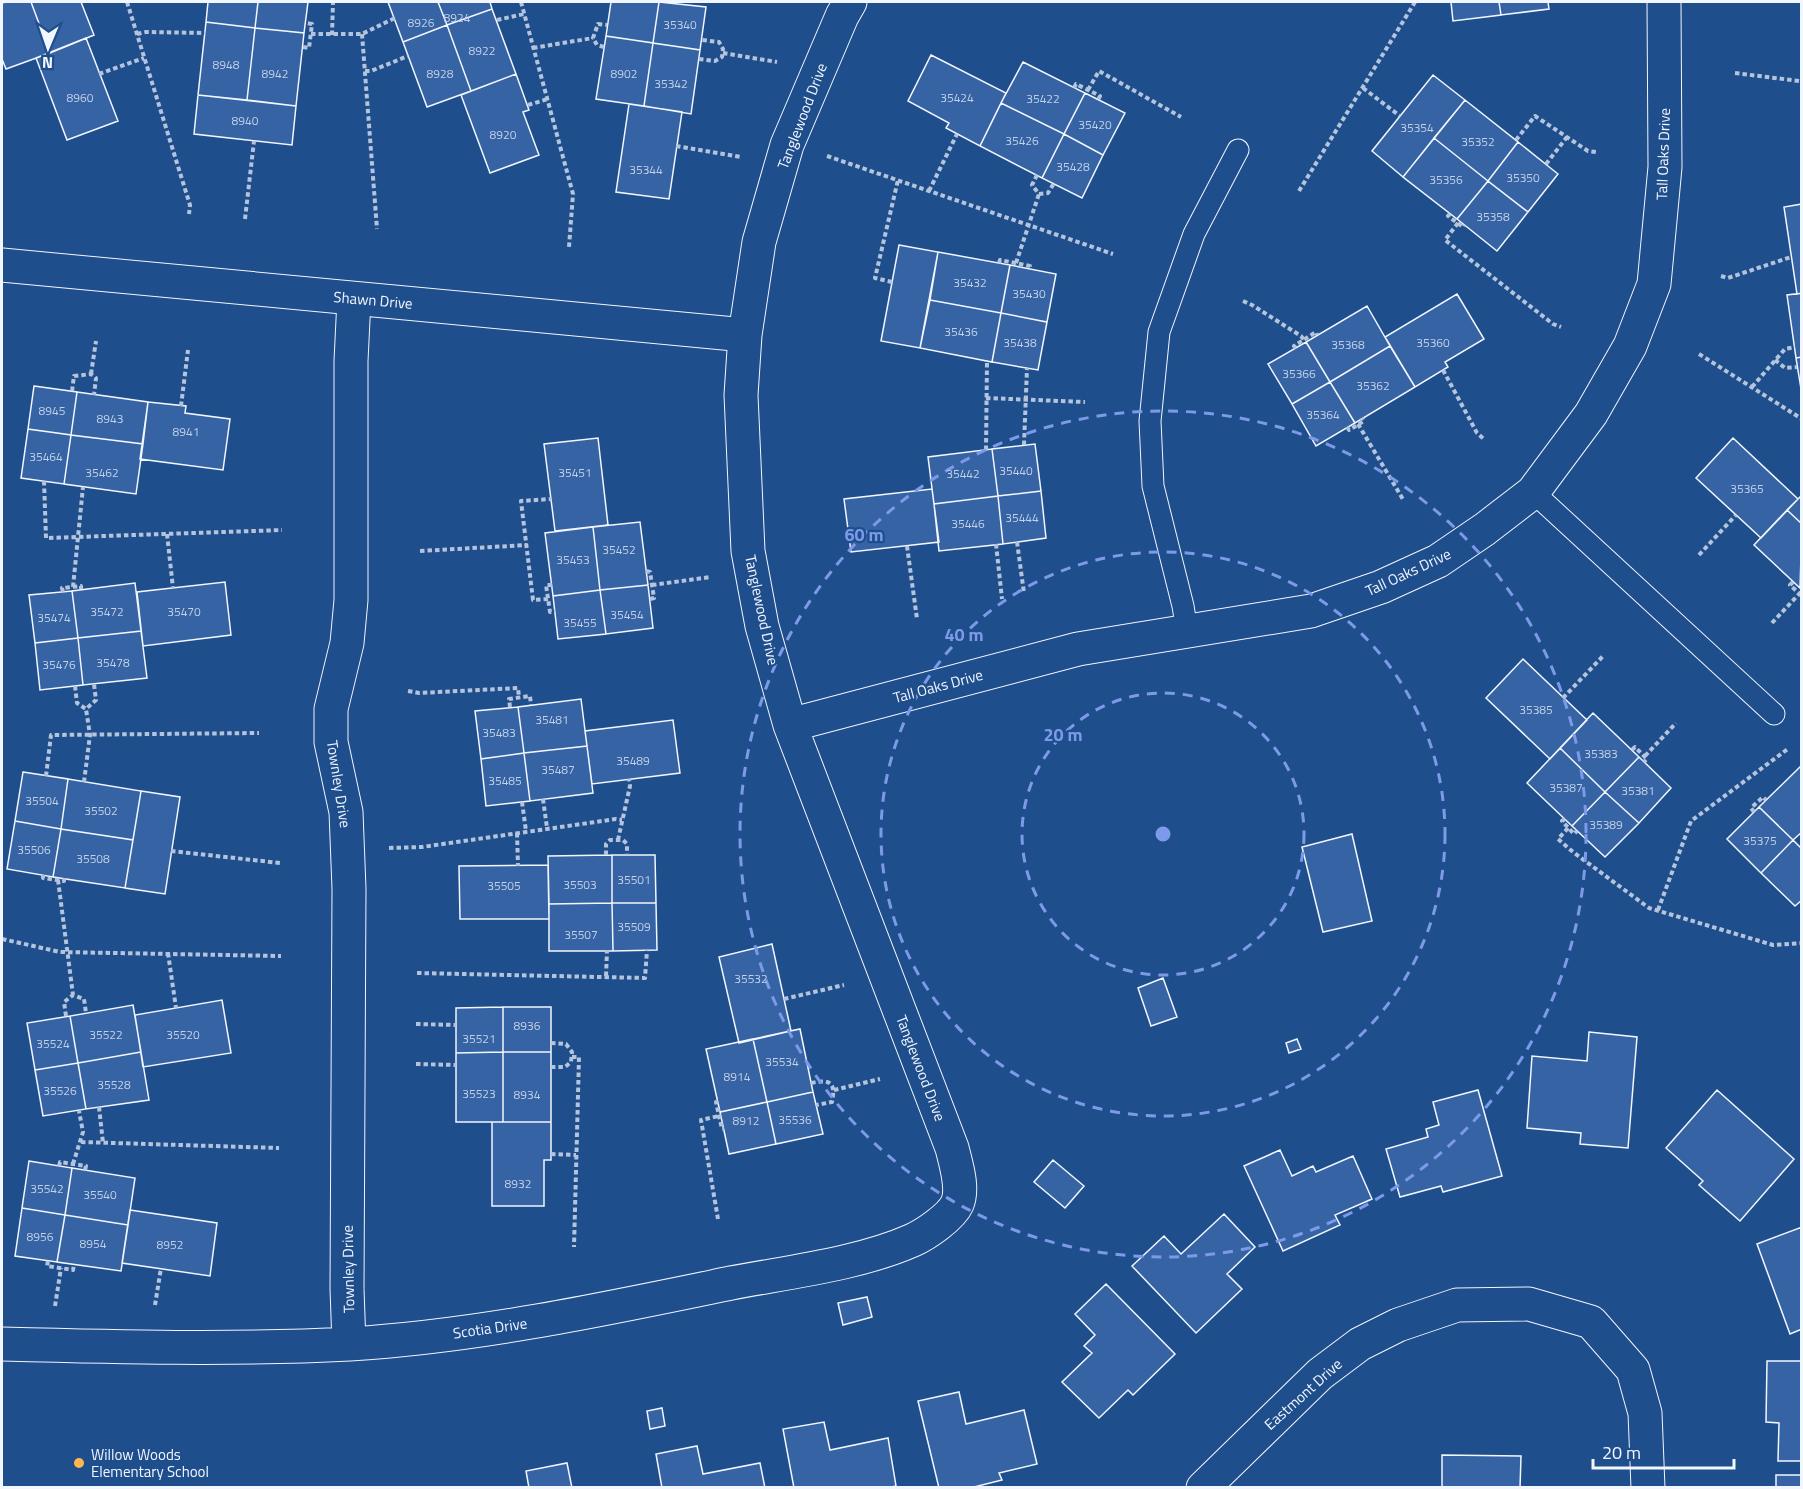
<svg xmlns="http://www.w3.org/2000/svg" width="1803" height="1489" viewBox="0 0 1803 1489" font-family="'Titillium Web',sans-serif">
<rect width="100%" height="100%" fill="#1f4e8c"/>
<path fill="#3563a3" stroke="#f2f6ff" stroke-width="1.5" d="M6 2H31L50 53 6 69 2 59V3Z
M31 2H81L94 35 50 53Z
M208 2H258L255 28 206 22Z
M258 2H308L304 33 255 28Z
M388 2H438L447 25 403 42Z
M438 2H490L492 9 447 25Z
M611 2H659L653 43 606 36Z
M659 2 706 7 700 50 653 43Z
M1451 2H1499L1501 15 1453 21Z
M1499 2H1548L1549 9 1501 15Z
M492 9 516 74 471 91 447 25Z
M206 22 255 28 247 100 198 95Z
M447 25 471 91 427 107 403 42Z
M255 28 304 33 296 106 247 100Z
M606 36 653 43 644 106 596 99Z
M86 38 118 121 67 140 36 58Z
M653 43 700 50 691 114 644 106Z
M931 55 1006 93 980 146 946 128 949 123 908 101Z
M1023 62 1085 93 1064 134 1001 103Z
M516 74 529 110 523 112 539 155 490 173 461 95Z
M1433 75 1465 100 1403 177 1372 151Z
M1085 93 1125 113 1103 155 1064 134Z
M198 95 296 106 292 145 194 134Z
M1465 100 1518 142 1488 181 1434 138Z
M1001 103 1064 134 1042 178 980 146Z
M629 104 682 112 669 199 616 192Z
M1064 134 1103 155 1082 198 1042 178Z
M1434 138 1488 181 1457 219 1403 177Z
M1518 142 1558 174 1528 212 1488 181Z
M1488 181 1528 212 1497 251 1457 219Z
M1802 204V293L1797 294 1784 207Z
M899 245 938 252 920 348 881 341Z
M938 252 1010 265 1001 313 930 300Z
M1010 265 1056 274 1047 322 1001 313Z
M1802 293V357L1796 358 1787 295Z
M1457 294 1484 339 1445 362 1448 367 1415 387 1385 337Z
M930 300 1001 313 992 362 920 348Z
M1367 306 1390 346 1330 382 1306 342Z
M1001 313 1047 322 1038 370 992 362Z
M1306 342 1330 382 1292 404 1268 364Z
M1390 346 1415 387 1355 423 1330 382Z
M1802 357V395L1796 358Z
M1330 382 1355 423 1316 446 1292 404Z
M34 386 77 392 71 435 28 429Z
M77 392 148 402 143 444 71 435Z
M148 402 186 406 185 413 230 419 223 470 140 459Z
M28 429 71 435 64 484 21 478Z
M71 435 143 444 136 494 64 484Z
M598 438 608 525 555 531 544 444Z
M1733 438 1798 499 1761 538 1696 478Z
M1035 444 1041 491 998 496 992 449Z
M992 449 998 496 934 504 928 457Z
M932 489 939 542 851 552 844 499Z
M1041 491 1046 538 1003 544 998 496Z
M1802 495V524L1787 510Z
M998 496 1003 544 939 551 934 504Z
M1787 510 1802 524 1800 588 1754 545Z
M640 522 648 585 600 590 593 527Z
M593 527 600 590 553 596 545 533Z
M225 582 231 635 143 646 137 592Z
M135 583 141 631 78 638 72 591Z
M648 585 653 628 606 634 600 590Z
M600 590 606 634 558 639 553 596Z
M72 591 78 638 35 643 29 595Z
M141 631 147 678 83 685 78 638Z
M78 638 83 685 40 690 35 643Z
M1523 659 1587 720 1550 759 1486 698Z
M581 699 587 746 524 753 518 707Z
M518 707 524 753 481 759 475 711Z
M1593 713 1639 757 1605 792 1560 748Z
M673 720 680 773 592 784 585 731Z
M587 746 593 793 530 801 524 753Z
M1560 748 1605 792 1572 826 1527 783Z
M524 753 530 801 486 806 481 759Z
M1639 757 1671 788 1639 823 1605 792Z
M1802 765V832L1793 840 1759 807Z
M23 772 68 779 61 829 15 821Z
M68 779 141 791 133 840 61 829Z
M141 791 180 797 165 894 125 888Z
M1605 792 1639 823 1605 857 1572 826Z
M1759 807 1793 840 1761 873 1727 839Z
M15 821 61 829 53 877 7 869Z
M61 829 133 840 125 888 53 877Z
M1352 834 1372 921 1323 932 1302 847Z
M1793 840 1802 849V900L1795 906 1761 873Z
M612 855V903L549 904 548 856Z
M612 855H655L656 903H612Z
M548 865 549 919H460L459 866Z
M612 903H656L657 950 613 951Z
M612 903 613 951H549V904Z
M772 944 791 1031 739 1043 719 957Z
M1163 978 1177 1017 1151 1026 1138 988Z
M222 1000 231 1053 143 1067 135 1015Z
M133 1005 141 1052 78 1063 70 1016Z
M503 1007H551V1052H503Z
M503 1007V1052L456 1053V1008Z
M70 1016 78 1063 35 1070 27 1023Z
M800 1029 813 1092 767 1102 753 1039Z
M1589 1032 1637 1037 1628 1148 1580 1144 1581 1133 1527 1128 1532 1056 1587 1061Z
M753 1039 767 1102 720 1112 706 1049Z
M1297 1039 1301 1049 1289 1053 1286 1043Z
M141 1052 149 1100 86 1109 78 1063Z
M503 1052V1122H456V1053Z
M503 1052H551V1122H503Z
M78 1063 86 1109 43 1116 35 1070Z
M1478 1090 1502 1176 1443 1192 1441 1186 1400 1197 1386 1149 1428 1137 1426 1129 1439 1125 1433 1102Z
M1717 1090 1794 1159 1740 1221 1699 1185 1703 1181 1666 1148Z
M813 1092 823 1134 776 1144 767 1102Z
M767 1102 776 1144 729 1154 720 1112Z
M492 1122H551V1160H544V1206H492Z
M1280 1150 1292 1176 1313 1166 1316 1172 1353 1156 1372 1199 1335 1215 1340 1225 1283 1251 1244 1166Z
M1053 1160 1084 1186 1065 1208 1034 1182Z
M29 1161 72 1168 65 1215 22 1208Z
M72 1168 135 1178 128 1225 65 1215Z
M22 1208 65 1215 57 1262 15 1256Z
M130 1210 217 1223 210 1276 122 1263Z
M1224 1214 1255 1247 1227 1274 1242 1289 1196 1333 1132 1266 1164 1236 1181 1254Z
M65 1215 128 1225 121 1271 57 1262Z
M1802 1227V1329L1790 1334 1757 1244Z
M1106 1284 1175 1354 1133 1395 1128 1390 1099 1418 1062 1382 1092 1353 1084 1346 1095 1335 1075 1314Z
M867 1297 872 1317 843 1325 838 1303Z
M1767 1361H1802V1461H1778L1779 1423 1766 1422Z
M959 1392 966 1424 1024 1410 1037 1464 999 1473 1002 1480 970 1488H939L918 1401Z
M662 1408 665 1426 650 1429 647 1411Z
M824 1422 830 1450 888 1438 896 1486 887 1488H794L783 1429Z
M697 1446 703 1474 760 1463 765 1488H662L656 1454Z
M1442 1455 1521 1456 1520 1488H1442Z
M567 1463 572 1488H529L526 1471Z
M1776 1475H1802V1488H1776Z"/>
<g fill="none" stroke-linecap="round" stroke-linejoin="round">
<g stroke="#f2f6ff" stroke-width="23">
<path id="lane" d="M1533 492 1774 714
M1187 631 1183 606 1153 486 1150 421 1159 332 1194 234 1238 150"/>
</g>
<g stroke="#f2f6ff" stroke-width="35">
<path id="street" d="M2 265 745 335
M790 725 1078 649 1311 611 1381 587 1438 561 1485 529 1533 492 1591 414 1630 346 1654 284 1665 167 1664 2
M2 1344C118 1347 234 1350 350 1344 479 1336 605 1309 731 1283 789 1272 859 1264 913 1240 926 1234 951 1217 957 1204 964 1189 956 1164 952 1148L790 725 762 626 748 551 741 395 745 335 759 242 787 145 842 16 850 2
M349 1344 347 1289 349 889 346 812 331 742V709L347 643 351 600V361L354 299
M1203 1488 1320 1374 1360 1344 1398 1325 1457 1305 1529 1304 1591 1322 1633 1370 1645 1413 1648 1488"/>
</g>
<path stroke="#b3c4dc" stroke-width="4" stroke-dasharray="4.5 3" stroke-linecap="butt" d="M127 2 190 205 189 214
M521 2 573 194 569 247
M497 20 524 14
M137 34 146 32 205 33
M311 34H362L395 18
M362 34 377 229
M332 35 333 2
M303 47 309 48 312 24 306 23
M604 47 597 45 593 38 598 24 607 25
M533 48 593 38
M723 53 777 62
M699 59 715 61 722 57 723 49 719 42 702 40
M365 71H371L408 56
M1735 73 1799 81
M99 74 144 58
M1074 88 1076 84 1100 96 1098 100
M1363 88 1400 116
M1088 90 1099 71 1181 117
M528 105 548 99
M1516 140 1535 116 1588 151 1596 152
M676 146 741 157
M827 156 1113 254
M1546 164 1567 137
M1037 175 1032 185 1039 194 1048 193 1054 183
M929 191 957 134
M1299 191 1415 2
M1450 214 1448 216 1463 227 1464 225
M245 219 254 141
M1458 223 1445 240 1553 324 1561 327
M999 263 1000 260 1030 266V269
M1016 263 1039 194
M1721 276 1728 278 1791 257
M892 282 875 278 898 180
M1243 301 1252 305 1301 336 1304 340
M1296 348 1294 346 1316 332 1317 335
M1699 354 1802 419
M1775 360 1785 368 1797 367
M1443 370 1477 433 1485 440
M91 374 96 341
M1752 387 1785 349 1795 347
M72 391 74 376 91 374 96 378 94 395
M986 398 1085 402
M181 406 188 350
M1358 424 1404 501
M1347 427 1349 430 1364 421 1362 418
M1024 445 1027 368
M986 450 987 361
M44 481 46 538 282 530
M167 534 173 588
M1017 542 1024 593
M996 544 1002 599
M907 546 917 619
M420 551 527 545
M1699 555 1736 515
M646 571 650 572 654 598 650 599
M1793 582 1790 585 1802 596
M552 585H546L550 612 555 611
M652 585 711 577
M73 587 83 487
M63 592 62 588 81 586V589
M548 599 533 600 521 501 551 499
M1772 623 1799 594
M75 686 77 703 86 709 96 700 94 684
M408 691 419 693 518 688 519 697
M1563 698 1604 655
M510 707 509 699 530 696 531 705
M1632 750 1635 747 1647 759 1644 762
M1645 756 1676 723
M46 776 51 735 259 733
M84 782 90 735 86 709
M543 799 547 828
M522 802 526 831
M1754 812 1751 808 1763 797 1766 800
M1565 819 1562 821 1574 834 1577 831
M1568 828 1558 839 1573 852 1649 908 1773 945 1802 943
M517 833 518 866
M618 840 630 786 629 779
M389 848 422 847 616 819 622 820
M171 851 280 863
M606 855V844L610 840H623L627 844V855
M43 875V878L64 881V878
M58 880 73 995
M1658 910 1691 821 1789 748
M2 939 60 952 281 956
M168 953 176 1008
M417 973 645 978 647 950
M606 976 607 950
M784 999 844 985
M66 1016 64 1002 73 995 84 999 86 1013
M416 1024 456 1025
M551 1043 566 1044 572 1052 571 1062 565 1067H551
M572 1057H579L574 1247
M416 1064 456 1065
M811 1083C830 1079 836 1082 832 1102L816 1105
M834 1090 880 1079
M718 1102H716L722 1129H724
M99 1107 103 1143
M81 1142 279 1148
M551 1154 576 1155
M73 1164 83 1132 79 1111
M59 1166 60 1162 86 1166 85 1170
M718 1219 701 1120 719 1116
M48 1261 47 1266 73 1270 74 1265
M155 1305 161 1268
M55 1306 61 1268"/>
<use href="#lane" stroke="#1f4e8c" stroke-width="21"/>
<use href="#street" stroke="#1f4e8c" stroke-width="33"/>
</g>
<g fill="none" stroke="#7d9aea" stroke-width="3" stroke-dasharray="10 8">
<circle cx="1163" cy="834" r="141"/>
<circle cx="1163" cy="834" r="282"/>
<circle cx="1163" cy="834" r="423"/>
</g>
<circle fill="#ffb74d" stroke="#1f4e8c" stroke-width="2" cx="79" cy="1463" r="6"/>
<g text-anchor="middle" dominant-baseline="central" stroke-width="4.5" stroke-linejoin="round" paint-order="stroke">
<g font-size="12" fill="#c3d1e8">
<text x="457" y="17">8924</text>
<text x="421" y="22">8926</text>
<text x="680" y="24">35340</text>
<text x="482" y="50">8922</text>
<text x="226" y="64">8948</text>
<text x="275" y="73">8942</text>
<text x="440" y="73">8928</text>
<text x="624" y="73">8902</text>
<text x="671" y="83">35342</text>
<text x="80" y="97">8960</text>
<text x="957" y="97">35424</text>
<text x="1043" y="98">35422</text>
<text x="245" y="120">8940</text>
<text x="1095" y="124">35420</text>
<text x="1417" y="127">35354</text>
<text x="503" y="134">8920</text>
<text x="1022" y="140">35426</text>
<text x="1478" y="141">35352</text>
<text x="1073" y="166">35428</text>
<text x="646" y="169">35344</text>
<text x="1523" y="177">35350</text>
<text x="1446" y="179">35356</text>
<text x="1493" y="216">35358</text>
<text x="970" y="282">35432</text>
<text x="1029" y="293">35430</text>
<text x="961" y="331">35436</text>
<text x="1020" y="342">35438</text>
<text x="1433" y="342">35360</text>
<text x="1348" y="344">35368</text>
<text x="1299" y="373">35366</text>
<text x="1373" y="385">35362</text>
<text x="52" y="410">8945</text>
<text x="1323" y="414">35364</text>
<text x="110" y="418">8943</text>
<text x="186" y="431">8941</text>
<text x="46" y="456">35464</text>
<text x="1016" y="470">35440</text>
<text x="102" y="472">35462</text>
<text x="575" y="472">35451</text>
<text x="963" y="473">35442</text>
<text x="1747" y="488">35365</text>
<text x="1022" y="517">35444</text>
<text x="968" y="523">35446</text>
<text x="619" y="549">35452</text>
<text x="573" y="559">35453</text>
<text x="107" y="611">35472</text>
<text x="184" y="611">35470</text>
<text x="627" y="614">35454</text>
<text x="54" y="617">35474</text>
<text x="580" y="622">35455</text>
<text x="113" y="662">35478</text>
<text x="59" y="664">35476</text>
<text x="1536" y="709">35385</text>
<text x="552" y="719">35481</text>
<text x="499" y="732">35483</text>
<text x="1601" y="753">35383</text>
<text x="633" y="760">35489</text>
<text x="558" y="769">35487</text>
<text x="505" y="780">35485</text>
<text x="1566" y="787">35387</text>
<text x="1638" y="790">35381</text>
<text x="42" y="800">35504</text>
<text x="101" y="810">35502</text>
<text x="1606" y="824">35389</text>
<text x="1760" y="840">35375</text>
<text x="34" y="849">35506</text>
<text x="93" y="858">35508</text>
<text x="634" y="879">35501</text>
<text x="580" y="884">35503</text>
<text x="504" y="885">35505</text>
<text x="634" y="926">35509</text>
<text x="581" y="934">35507</text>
<text x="751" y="978">35532</text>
<text x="527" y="1025">8936</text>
<text x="106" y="1034">35522</text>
<text x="183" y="1034">35520</text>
<text x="479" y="1038">35521</text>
<text x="53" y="1043">35524</text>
<text x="782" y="1061">35534</text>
<text x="737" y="1076">8914</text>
<text x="114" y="1084">35528</text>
<text x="60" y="1090">35526</text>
<text x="479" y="1093">35523</text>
<text x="527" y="1094">8934</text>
<text x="795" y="1119">35536</text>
<text x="746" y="1120">8912</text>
<text x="518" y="1183">8932</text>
<text x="47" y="1188">35542</text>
<text x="100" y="1194">35540</text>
<text x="40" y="1236">8956</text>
<text x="93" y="1243">8954</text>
<text x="170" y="1244">8952</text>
</g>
<g font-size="15" fill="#f2f6ff" stroke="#1f4e8c">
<text transform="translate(802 116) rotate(-69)">Tanglewood Drive</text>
<text transform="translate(1663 154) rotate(-88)">Tall Oaks Drive</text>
<text transform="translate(373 300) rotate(5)">Shawn Drive</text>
<text transform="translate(1408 572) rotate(-25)">Tall Oaks Drive</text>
<text transform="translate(762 610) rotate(78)">Tanglewood Drive</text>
<text transform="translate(938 686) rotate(-15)">Tall Oaks Drive</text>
<text transform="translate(339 784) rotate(81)">Townley Drive</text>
<text transform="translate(921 1068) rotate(69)">Tanglewood Drive</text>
<text transform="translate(348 1269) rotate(-91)">Townley Drive</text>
<text transform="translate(490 1328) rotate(-8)">Scotia Drive</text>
<text transform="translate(1303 1394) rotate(-42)">Eastmont Drive</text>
</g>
<g font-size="15" fill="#f2f6ff" stroke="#1f4e8c" text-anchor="start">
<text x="91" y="1454">Willow Woods<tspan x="91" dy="17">Elementary School</tspan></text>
</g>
</g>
<circle cx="1163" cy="834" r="9" fill="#7d9aea" stroke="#1f4e8c" stroke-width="3"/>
<g font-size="18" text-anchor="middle" font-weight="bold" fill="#7d9aea" stroke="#1f4e8c" stroke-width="4.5" stroke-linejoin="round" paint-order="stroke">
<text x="864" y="541">60 m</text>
<text x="964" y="641">40 m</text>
<text x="1063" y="741">20 m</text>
</g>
<rect width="1803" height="1489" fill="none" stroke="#f2f6ff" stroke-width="6"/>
<g transform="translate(48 48) rotate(182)" stroke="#1f4e8c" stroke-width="4.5" paint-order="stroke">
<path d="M0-4.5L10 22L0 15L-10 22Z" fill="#f2f6ff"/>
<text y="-9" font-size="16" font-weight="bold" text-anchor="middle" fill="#f2f6ff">N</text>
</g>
<path d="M1593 1459v9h141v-9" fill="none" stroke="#f2f6ff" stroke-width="3"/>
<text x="1602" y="1459" font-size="18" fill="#f2f6ff" stroke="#1f4e8c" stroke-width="4.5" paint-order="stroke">20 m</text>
</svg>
